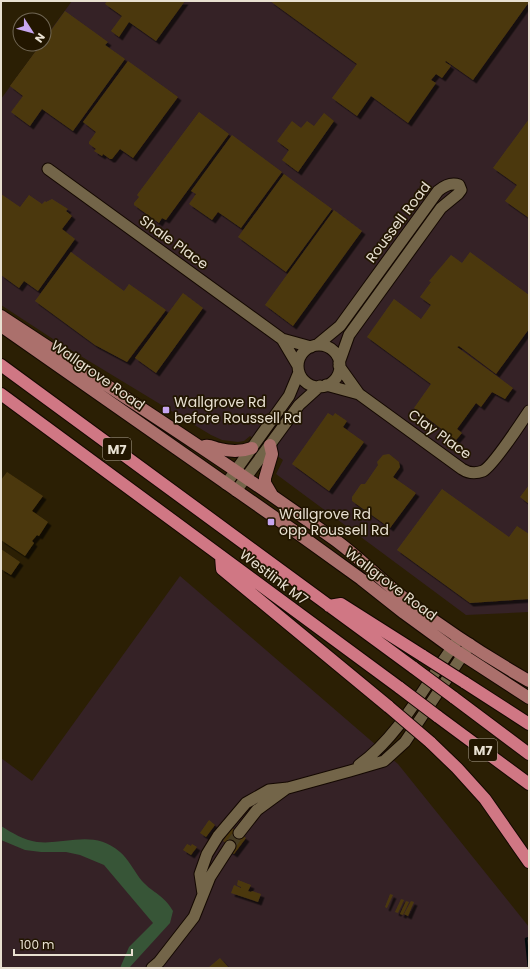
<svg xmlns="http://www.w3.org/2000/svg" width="530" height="969" viewBox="0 0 530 969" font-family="Poppins,sans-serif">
<defs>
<filter id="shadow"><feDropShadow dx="3.5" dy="3.5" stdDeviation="0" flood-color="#0009"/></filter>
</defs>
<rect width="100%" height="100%" fill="#2b1f04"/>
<path fill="#352226" d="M72 1H529V612L466 615 276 474 283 460 250 436 244 441 238 442 222 440 211 435 56 341 1 305V99L41 44H44V39Z
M180 576 398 764 529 927V968H1V758L32 781Z"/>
<path fill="#375537" d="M1 826C12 833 24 840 37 842 67 845 93 829 120 852 127 857 136 874 142 881 154 894 163 894 173 911L170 923 129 968H120L129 947 153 923 104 865 80 855 66 852H41L25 850 1 840Z"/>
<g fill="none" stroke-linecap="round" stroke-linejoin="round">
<path stroke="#000a0a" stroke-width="2.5" d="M529 968 526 939 529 938"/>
</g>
<path fill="#4c3911" filter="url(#shadow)" d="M107 1H185L156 41 129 22 119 37 111 31 122 16 105 4Z
M270 1H529V2L473 80 446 61 445 62 451 66 442 78 436 74 431 80 436 83 408 123 371 96 357 116 332 98 357 64Z
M65 11 108 42 105 45 125 59 73 131 42 109 30 126 11 112 23 96 10 86 41 44H44V40Z
M128 61 178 97 133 158 120 149 112 159H110L103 154 102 156 94 151 96 149 89 144V142L96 132 83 122Z
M199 112 229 134 166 220 162 218 159 223 134 205V203L139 197 137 195Z
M324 113 334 121 298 172 282 160 289 150 277 141 292 121 301 128 307 121 314 126Z
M529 119V218L505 201 517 185 493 168Z
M232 135 282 172 241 228 218 212 212 220 189 204 196 194 191 191Z
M284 174 332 209 286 272 238 237Z
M1 194 20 207 29 195 42 204 45 201 46 202 52 199 68 209 66 211 72 216 62 229 75 239 38 291 24 281 19 288 1 275Z
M334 210 362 231 293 326 265 305Z
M71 252 124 291 129 284 166 310 127 362 95 345 35 301Z
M470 252 529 295V329L496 374 459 346 457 347 513 388 505 399 492 392 481 407 476 403 457 429 462 433 456 440 414 408 431 384 367 337 394 299 421 319 431 305 420 297 431 282 429 281 451 255 462 263Z
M183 293 203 308 156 373 135 358Z
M328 413 333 416 335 413 347 421 343 427 364 442 329 491 292 464Z
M389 454 399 462 400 467 393 477 416 493 390 528 352 501V497L361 484H365L378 465 377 462 383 455Z
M7 472 43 496 32 511 48 522 39 536 37 535 32 541 34 543 25 556 1 540V480Z
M529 485V504L520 497Z
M442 489 509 537 517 526 529 534V599L470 603 397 550Z
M1 549 20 562 11 575 1 569Z
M209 820 215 825 206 837 200 833Z
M232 828 246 838 234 854 228 850 231 846 223 841Z
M187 844 191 846 192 844 197 847 191 855 183 850Z
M238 880 251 885 248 891 251 892 252 891 261 894 258 902 231 893 234 885 241 888V887L237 885Z
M390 894 393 895 387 908 385 907Z
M401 899 404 900 398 913 395 912Z
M406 901 409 902 403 915 400 914Z
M411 901 414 902 408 916 404 914Z
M220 958 229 968H208Z"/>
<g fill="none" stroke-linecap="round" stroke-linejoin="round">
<path stroke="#473c23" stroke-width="11" stroke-dasharray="11 5.5" stroke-linecap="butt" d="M230 846 239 833"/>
<g stroke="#140800" stroke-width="13">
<path id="minor" d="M48 169 282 339 311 347
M282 339 298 366
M317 345 340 326 438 191C444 186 451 182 459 185L461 190 458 194 441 208 349 335 339 363
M298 366a21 21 0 1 1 42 0a21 21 0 1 1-42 0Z
M339 366 359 394 462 469C468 473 475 474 483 471 493 466 521 423 529 411
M326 385 359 394
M226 484 289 396 299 372
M236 491 299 405 320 386
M359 765C401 735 426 682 457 641
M239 833 257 810 287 788
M203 894 200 874 207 854 218 836 246 803 269 790 288 788 350 771 384 761 405 742 470 644
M152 968 159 962 194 917 210 877 230 846"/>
</g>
<g stroke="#140800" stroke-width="14">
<path id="major" d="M1 316C112 389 223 460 331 537 360 557 384 584 413 605 450 633 489 658 529 681
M1 326 300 535 361 579 404 613 452 648 529 698
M270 445 272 454 265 478V483L272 495
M205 446C211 445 214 448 220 449 232 452 241 452 252 448"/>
</g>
<g stroke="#140800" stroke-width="14">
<path id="highway" d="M1 365 414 668
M1 394 400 688
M221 556 222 569 389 707
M329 606 341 604 423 656
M464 682 529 724
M453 697 529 754
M437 716 529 784
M430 742 457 768 485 799 529 862"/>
</g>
<use href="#minor" stroke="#736549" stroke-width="11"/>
<use href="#major" stroke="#ab706c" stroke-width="12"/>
<use href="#highway" stroke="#d07784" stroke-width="12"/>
<g stroke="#140800" stroke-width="14" stroke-linecap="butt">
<path id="highway-bridge" d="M423 656 464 682
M414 668 453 697
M400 688 437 716
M389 707 430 742"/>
</g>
<use href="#highway-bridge" stroke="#d07784" stroke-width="12"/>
</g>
<g fill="#c7a6f0" stroke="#221600" stroke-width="1.5">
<rect x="162" y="406" width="8" height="8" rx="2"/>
<rect x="267" y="518" width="8" height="8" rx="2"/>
</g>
<g text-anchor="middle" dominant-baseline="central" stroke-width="3.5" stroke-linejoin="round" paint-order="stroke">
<g fill="#221600" stroke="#ada392" stroke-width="1">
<rect x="103" y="438" width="28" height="22" rx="3"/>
<rect x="469" y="739" width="28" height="22" rx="3"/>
</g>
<g font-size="13" font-weight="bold" fill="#e8e0d1">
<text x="117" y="449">M7</text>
<text x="483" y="750">M7</text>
</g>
<g font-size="14" fill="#e8e0d1" stroke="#221600">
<text transform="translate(398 222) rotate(-53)">Roussell Road</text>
<text transform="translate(174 242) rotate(36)">Shale Place</text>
<text transform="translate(98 375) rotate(35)">Wallgrove Road</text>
<text transform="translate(440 434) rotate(36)">Clay Place</text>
<text transform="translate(274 577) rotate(37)">Westlink M7</text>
<text transform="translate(391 584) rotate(37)">Wallgrove Road</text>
</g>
<g font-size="14" fill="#e8e0d1" stroke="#221600" text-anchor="start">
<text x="174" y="402">Wallgrove Rd<tspan x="174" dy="16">before Roussell Rd</tspan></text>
<text x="279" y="514">Wallgrove Rd<tspan x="279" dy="16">opp Roussell Rd</tspan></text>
</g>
</g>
<rect width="530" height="969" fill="none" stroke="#e8e0d1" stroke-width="4"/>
<g transform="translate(32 32) rotate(126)"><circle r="19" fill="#221600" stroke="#716754"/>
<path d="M0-3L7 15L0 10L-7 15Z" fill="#c7a6f0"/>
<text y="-6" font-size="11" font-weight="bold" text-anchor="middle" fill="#e8e0d1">N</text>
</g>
<path d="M14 949v6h118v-6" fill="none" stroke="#e8e0d1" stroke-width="2"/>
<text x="20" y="949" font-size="12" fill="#e8e0d1" stroke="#221600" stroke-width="3" paint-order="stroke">100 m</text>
</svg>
